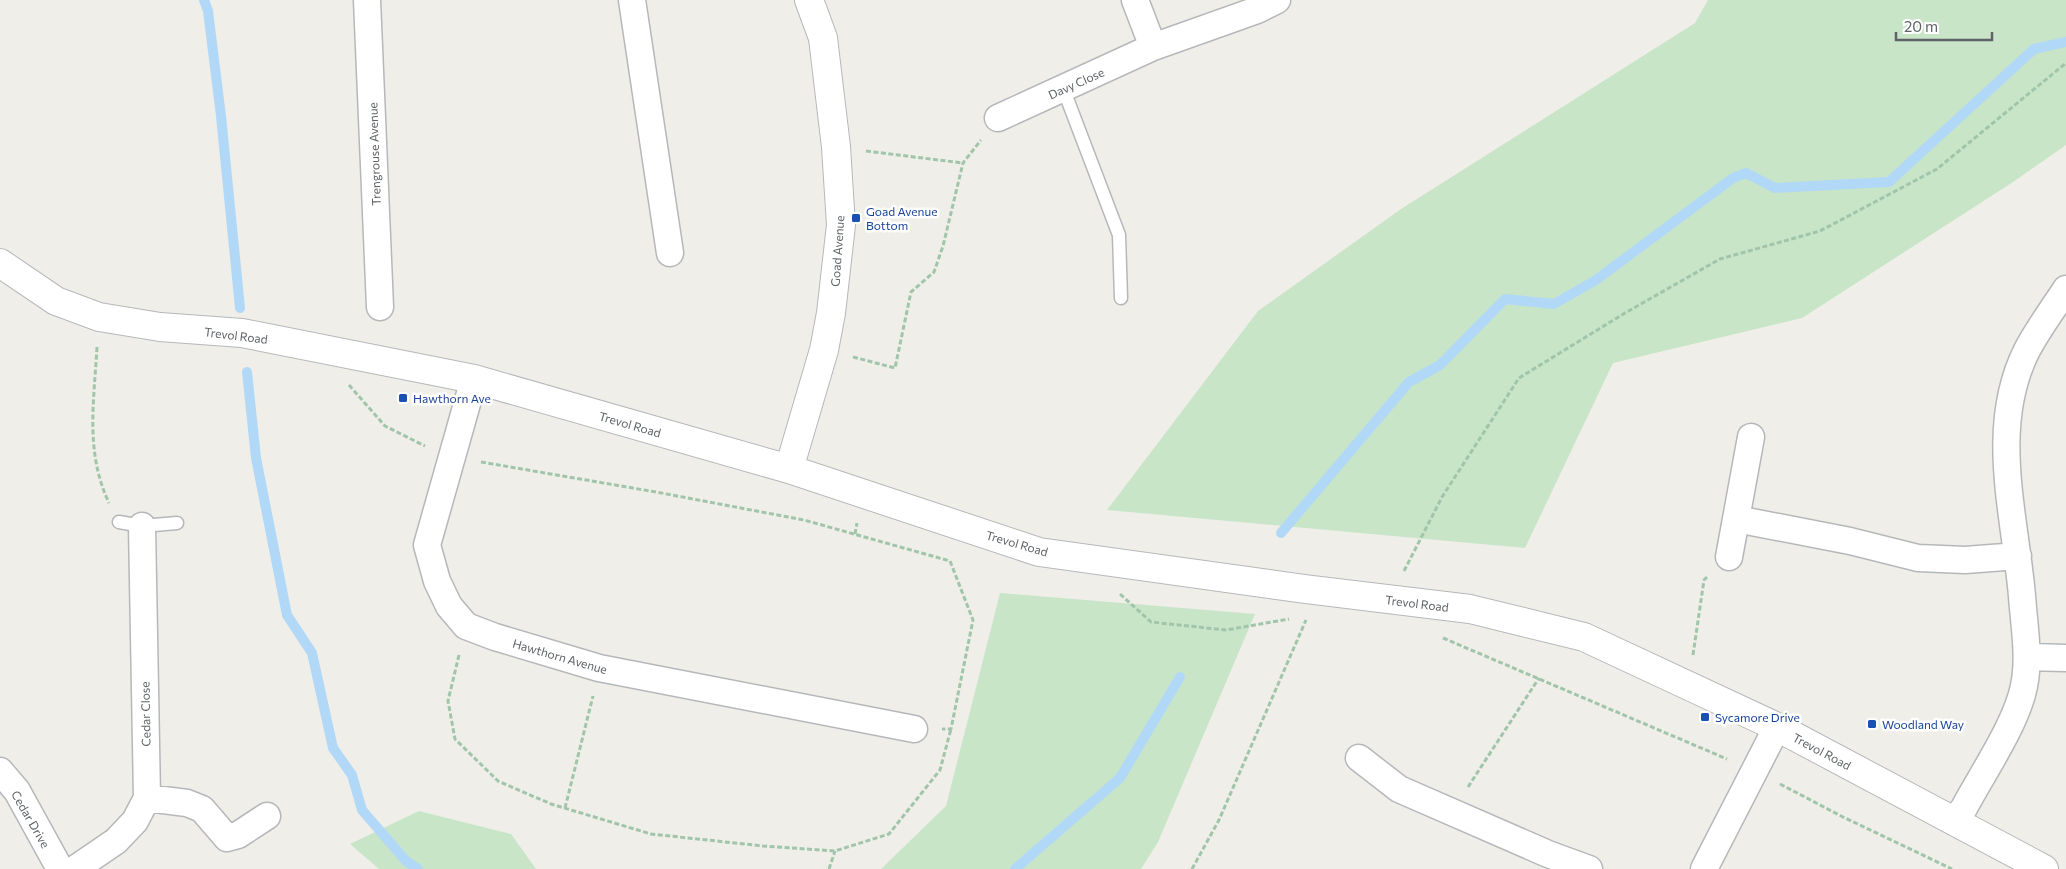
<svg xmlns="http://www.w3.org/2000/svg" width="2066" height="869" viewBox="0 0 2066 869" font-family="Commissioner,sans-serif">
<rect width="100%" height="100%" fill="#f0eee8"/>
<path fill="#c8e5c8" d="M1708 0H2066V145L2013 182 1802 318 1613 363 1525 548 1107 510 1258 311 1401 209 1695 23Z
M1000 593 1255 614 1158 842 1141 869H881L946 806Z
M419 811 511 834 536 869H379L350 844Z"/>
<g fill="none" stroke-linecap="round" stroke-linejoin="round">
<path stroke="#b1d9f7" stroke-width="10" d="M204 0 208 11 221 116 240 308
M247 372 256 458 287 615 312 653 333 748 352 775 362 810 406 861 418 869
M1281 533 1409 382 1440 365 1505 299 1554 304 1596 280 1733 178 1746 173 1775 188 1889 182 2034 49 2066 42
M1015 869 1120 778 1180 677"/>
<g stroke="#b5b8bb" stroke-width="15">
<path id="service" d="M1063 88 1119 235 1121 298
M119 522 142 526 177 523"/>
</g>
<g stroke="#b5b8bb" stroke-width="29">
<path id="minor" d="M367 0 380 307
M632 0 670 253
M1153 47 1257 10 1277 0
M998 118 1153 47 1135 0
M474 379 427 545 437 581 449 606 466 626 495 637 599 668 914 729
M1751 437 1736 519 1850 541 1918 558 1965 560 2018 556
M1729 557 1736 519
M2027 657 2066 658
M1359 758 1399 789 1548 854 1589 869
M0 771 17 791 60 869
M147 798 187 803 202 809 227 838 238 835 267 816
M1954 821 1964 808C1982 774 2017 723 2024 686 2030 657 2024 625 2022 596 2015 515 1988 427 2027 350 2038 329 2053 309 2066 289
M75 869 116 841 135 821 147 798 142 526
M1704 869 1777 727"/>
</g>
<g stroke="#b5b8bb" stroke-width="30">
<path id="tertiary" d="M0 263 56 301 99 317 160 327 242 333 474 379 789 469 1039 552 1305 589 1470 609 1584 637 1777 727 2044 869
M789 469 824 350 831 313 841 225 836 147 823 38 809 0"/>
</g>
<path stroke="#a1c5ab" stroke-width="3" stroke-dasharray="5 2.5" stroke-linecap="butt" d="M866 151 963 163
M97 347C94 402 85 452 109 503
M853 357 895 368 911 292 934 272 943 246 963 163 981 140
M349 385 385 426 425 446
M481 462 656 492 804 520 950 561 973 620 951 729H942
M855 534 857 523
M1404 571 1442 497 1519 378 1625 313 1720 259 1820 231 1937 169 2066 63
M1120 594 1151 622 1226 630 1289 619
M1443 638 1727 759
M459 655 448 701 455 739 498 781 551 804 651 834 763 846 835 851 889 834 940 770 951 729
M1693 655 1704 580 1708 576
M1780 784 1841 816 1952 869
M1468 787 1539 678
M565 808 593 696
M829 869 835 851
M1192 869 1219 820 1306 620"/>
<use href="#service" stroke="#fff" stroke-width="12"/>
<use href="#minor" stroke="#fff" stroke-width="26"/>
<use href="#tertiary" stroke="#fff" stroke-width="28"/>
</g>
<g fill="#1a4fb4" stroke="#fff" stroke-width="2">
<rect x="851" y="213" width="10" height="10" rx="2.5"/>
<rect x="398" y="393" width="10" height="10" rx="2.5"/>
<rect x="1700" y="712" width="10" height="10" rx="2.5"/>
<rect x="1867" y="719" width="10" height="10" rx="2.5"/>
</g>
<g text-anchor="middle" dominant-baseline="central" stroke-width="5" stroke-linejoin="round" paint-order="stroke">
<g font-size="12" fill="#5f6367" stroke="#fff">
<text transform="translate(1076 83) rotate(-24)">Davy Close</text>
<text transform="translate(374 154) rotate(-92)">Trengrouse Avenue</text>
<text transform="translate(837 251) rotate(-86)">Goad Avenue</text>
<text transform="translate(236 335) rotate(7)">Trevol Road</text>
<text transform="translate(630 424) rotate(16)">Trevol Road</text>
<text transform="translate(1017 543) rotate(16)">Trevol Road</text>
<text transform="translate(1417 603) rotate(7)">Trevol Road</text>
<text transform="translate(560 656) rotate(16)">Hawthorn Avenue</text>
<text transform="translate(145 714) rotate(-91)">Cedar Close</text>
<text transform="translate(1822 751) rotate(28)">Trevol Road</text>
<text transform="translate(31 819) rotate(60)">Cedar Drive</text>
</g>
<g font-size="12" fill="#164399" stroke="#fff" text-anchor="start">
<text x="866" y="211">Goad Avenue<tspan x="866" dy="14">Bottom</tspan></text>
<text x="413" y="398">Hawthorn Ave</text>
<text x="1715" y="717">Sycamore Drive</text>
<text x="1882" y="724">Woodland Way</text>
</g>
</g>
<path d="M1896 32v8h96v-8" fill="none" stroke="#5f6367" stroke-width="2.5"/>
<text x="1904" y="32" font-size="15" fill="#5f6367" stroke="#ffffff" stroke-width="4" paint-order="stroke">20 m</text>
</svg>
